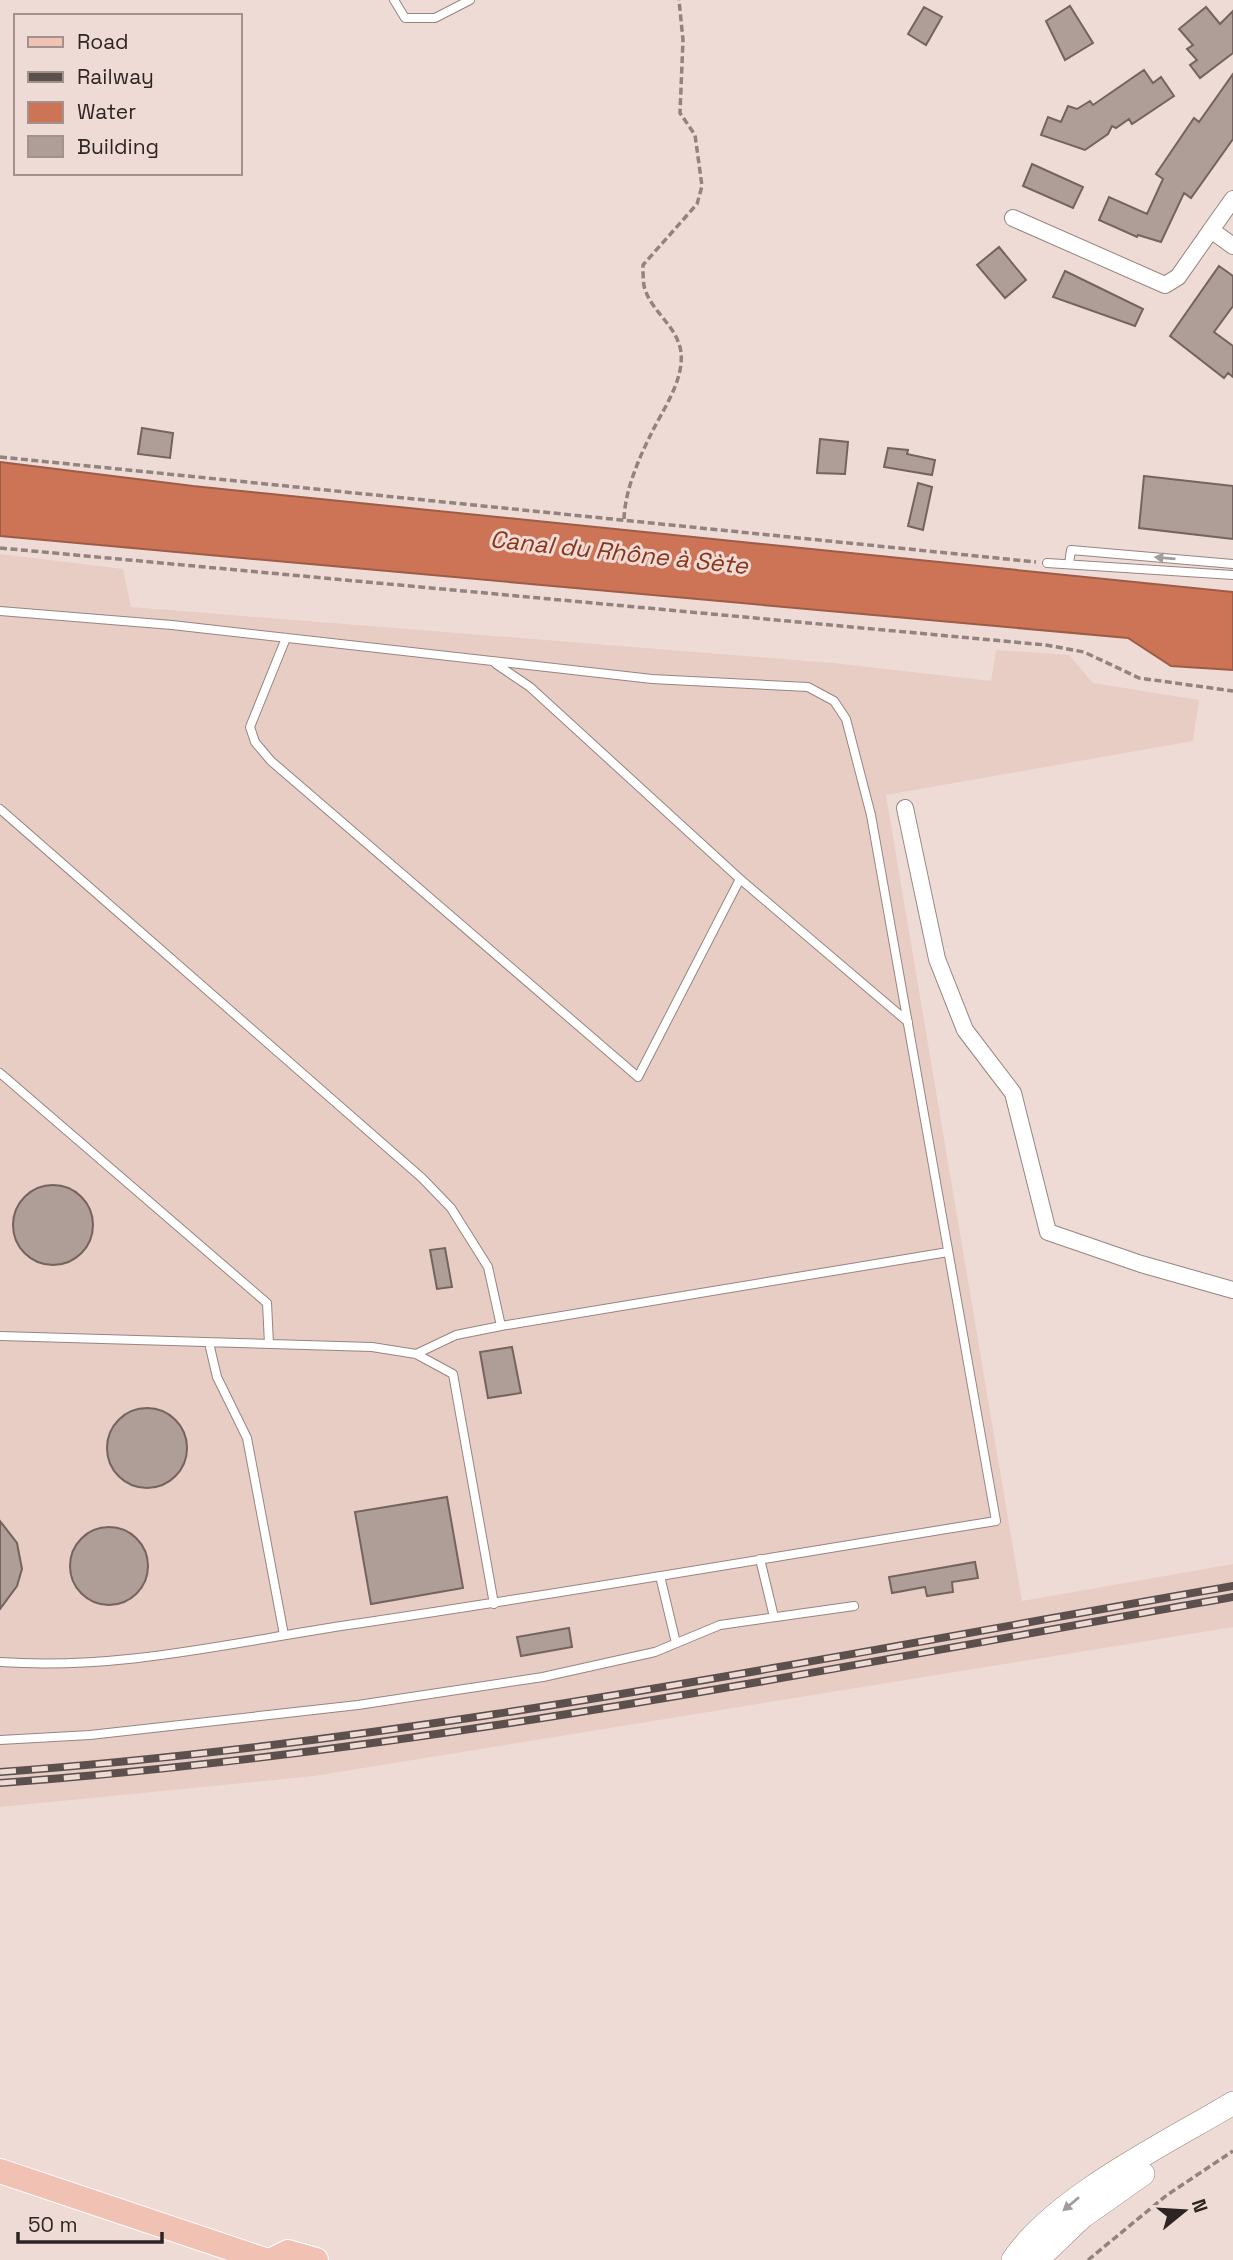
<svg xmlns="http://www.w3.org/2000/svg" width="1233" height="2260" viewBox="0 0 1233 2260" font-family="'Space Grotesk',sans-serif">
<rect width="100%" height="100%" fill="#efdbd5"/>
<path fill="#e8cdc4" d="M0 554 123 569 131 607 833 663 991 681 996 650 1069 655 1093 683 1199 700 1193 741 886 795 1022 1601 1233 1564V1627L314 1776 0 1807Z"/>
<path fill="#cd7457" stroke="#9d5c47" stroke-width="2" d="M0 462 193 486 1233 592V670L1171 666 1128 638 0 536Z"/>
<path fill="#af9d97" stroke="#74635e" stroke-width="2" d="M1070 6 1093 43 1065 60 1046 21Z
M924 7 942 17 926 45 908 34Z
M1206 7 1220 24 1233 11V53L1200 78 1190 65 1197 60 1187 49 1193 45 1179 29Z
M1144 70 1153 83 1161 77 1174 96 1132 124 1129 119 1116 128 1112 126 1108 134 1085 150 1041 135 1048 117 1061 122 1068 106 1077 109 1090 101 1093 105Z
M1233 74V139L1191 198 1184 193 1161 242 1138 235 1137 237 1099 220 1109 197 1147 214 1163 179 1156 174 1194 118 1199 122Z
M1032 164 1083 187 1073 208 1023 186Z
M999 247 1026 280 1005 298 977 265Z
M1219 266 1233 276V306L1214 332 1233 346V377L1228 373 1224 378 1170 336Z
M1065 271 1143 309 1135 326 1053 297Z
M142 428 173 433 170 458 138 454Z
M820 439 848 442 845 474 817 473Z
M888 448 908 450 907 454 935 460 932 475 884 467Z
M1144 476 1233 486V539L1139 528Z
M918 483 932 487 923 530 908 526Z
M13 1225a40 40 0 1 1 80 0a40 40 0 1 1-80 0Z
M445 1248 452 1287 437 1289 430 1250Z
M512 1347 521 1393 488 1398 480 1352Z
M107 1448a40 40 0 1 1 80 0a40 40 0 1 1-80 0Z
M447 1497 463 1588 371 1604 355 1512Z
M0 1521 17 1543 22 1569 17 1586 0 1609Z
M70 1566a39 39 0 1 1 78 0a39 39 0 1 1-78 0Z
M975 1562 978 1578 952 1582 953 1592 927 1596 925 1587 892 1593 889 1577Z
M569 1628 572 1647 521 1656 517 1637Z"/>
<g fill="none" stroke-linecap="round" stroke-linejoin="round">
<g stroke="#96857f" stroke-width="10">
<path id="lane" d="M394 0 405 18H435L470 0
M1047 563 1233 575
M1069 564 1071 550 1233 564
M0 611 172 625 652 679 808 687 834 701 846 719 871 815 996 1521C778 1556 560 1594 341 1626 225 1644 119 1670 0 1662
M286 638 250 727 255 742 271 761 638 1077 740 879
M496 664 530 687 740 879 908 1022
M0 809 422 1178 451 1208 488 1267 501 1326 456 1335 416 1354
M0 1073 267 1303 269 1344
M501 1326 948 1252
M0 1336 372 1347 416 1354 453 1374 494 1604
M209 1343 217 1377 247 1438 284 1635
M760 1559 774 1617
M660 1576 676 1643
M0 1740 90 1735 358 1705 543 1677 655 1652 720 1625 854 1606"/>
</g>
<g stroke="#96857f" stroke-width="18">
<path id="street" d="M1233 199 1211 230 1233 246
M1013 218 1165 285 1178 277 1211 230
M905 808 937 959 965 1030 1013 1093 1048 1232 1141 1264 1233 1290"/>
</g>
<g stroke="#96857f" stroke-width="24">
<path id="secondary" d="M1013 2260C1056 2196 1167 2143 1233 2103
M1037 2260 1082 2217 1143 2174"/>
</g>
<g stroke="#fff" stroke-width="26">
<path id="primary" d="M0 2171 265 2260
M272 2260 288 2252 316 2260"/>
</g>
<path stroke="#92837f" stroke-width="3.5" stroke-dasharray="7 3.5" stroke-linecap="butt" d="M0 457 1036 562
M624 519C625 490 639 458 652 432 664 408 684 380 681 352 677 325 650 311 644 286 643 279 643 271 643 265L697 204 702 186 695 135 680 113 683 40 679 0
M0 548 1046 645 1084 652 1139 678 1233 691
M1088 2260 1167 2195 1233 2151"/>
<use href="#lane" stroke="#fff" stroke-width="8"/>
<use href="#street" stroke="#fff" stroke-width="16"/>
<use href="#secondary" stroke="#fff" stroke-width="23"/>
<use href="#primary" stroke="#f1c2b3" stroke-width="24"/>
<g stroke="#5b504d" stroke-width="8">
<path id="rail" d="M0 1772C415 1742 824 1657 1233 1586
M0 1783C415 1753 824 1669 1233 1597"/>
</g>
<use href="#rail" stroke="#efdbd5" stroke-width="5" stroke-dasharray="16" stroke-linecap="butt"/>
</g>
<defs><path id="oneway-solid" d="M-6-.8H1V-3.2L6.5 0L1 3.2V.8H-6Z" transform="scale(1.75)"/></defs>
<g fill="#a09d9c">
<use href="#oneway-solid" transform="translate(1165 558) rotate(-175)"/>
<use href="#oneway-solid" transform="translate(1071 2204) rotate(140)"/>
</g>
<g text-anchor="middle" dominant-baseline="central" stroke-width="6" stroke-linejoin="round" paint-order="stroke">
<g font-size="24" font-style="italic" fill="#883519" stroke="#efdbd5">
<text transform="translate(619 552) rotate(6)">Canal du Rhône à Sète</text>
</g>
</g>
<rect x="14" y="14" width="228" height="161" fill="#efdbd5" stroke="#a1928e" stroke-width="2"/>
<rect x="28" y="37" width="35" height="10" fill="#f1c2b3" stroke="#a1928e" stroke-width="2"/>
<text x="77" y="49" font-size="21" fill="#2d2523">Road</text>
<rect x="28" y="72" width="35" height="10" fill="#5b504d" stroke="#a1928e" stroke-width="2"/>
<text x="77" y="84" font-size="21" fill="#2d2523">Railway</text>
<rect x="28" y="102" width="35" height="21" fill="#cd7457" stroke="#a1928e" stroke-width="2"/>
<text x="77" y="119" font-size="21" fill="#2d2523">Water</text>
<rect x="28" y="136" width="35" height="21" fill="#af9d97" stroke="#a1928e" stroke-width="2"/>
<text x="77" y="154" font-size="21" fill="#2d2523">Building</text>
<g transform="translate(1184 2211) rotate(72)" stroke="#efdbd5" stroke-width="5" paint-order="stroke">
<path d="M0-5L12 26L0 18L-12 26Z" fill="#2d2523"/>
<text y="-10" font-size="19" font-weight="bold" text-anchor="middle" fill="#2d2523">N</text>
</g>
<path d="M18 2232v10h144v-10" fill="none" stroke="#2d2523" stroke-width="3.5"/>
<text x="28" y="2232" font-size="21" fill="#2d2523" stroke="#efdbd5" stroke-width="5" paint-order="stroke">50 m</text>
</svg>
